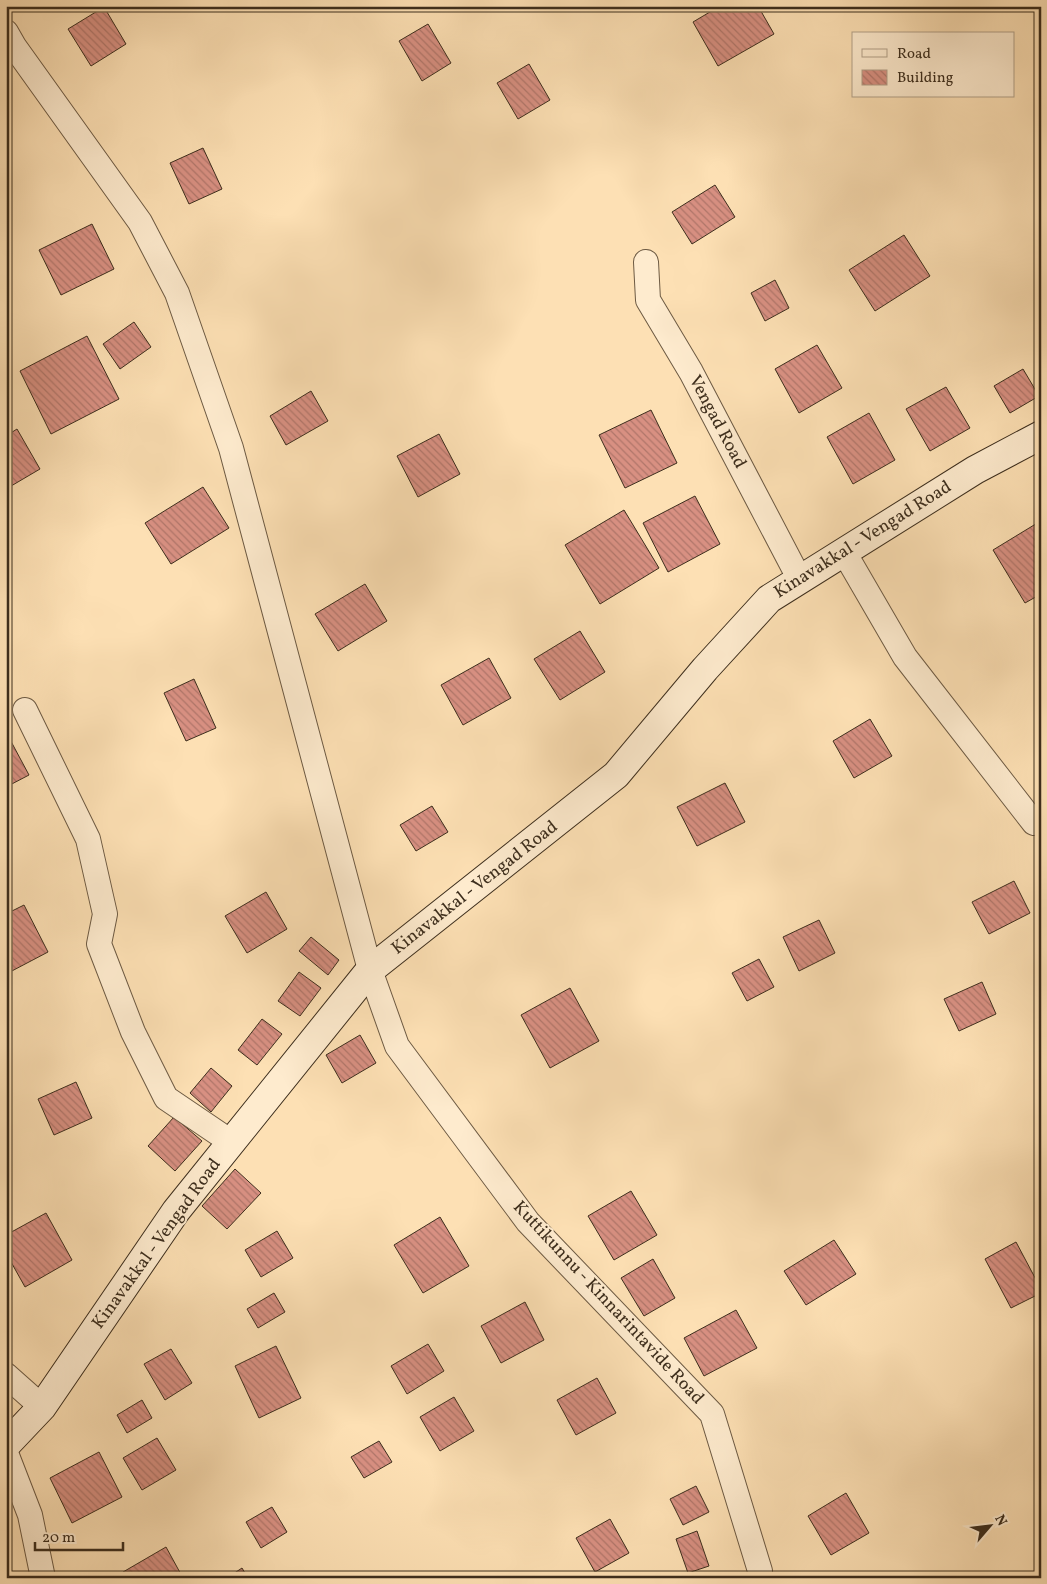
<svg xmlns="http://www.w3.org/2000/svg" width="1047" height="1584" viewBox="0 0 1047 1584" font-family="Vollkorn,serif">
<defs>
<pattern id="building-back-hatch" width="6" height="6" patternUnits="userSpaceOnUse" patternTransform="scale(1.25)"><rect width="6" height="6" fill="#d89082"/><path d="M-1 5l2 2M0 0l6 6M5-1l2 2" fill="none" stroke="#b0766a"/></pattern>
</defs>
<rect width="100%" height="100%" fill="#fde0b4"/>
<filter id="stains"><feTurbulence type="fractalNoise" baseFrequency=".004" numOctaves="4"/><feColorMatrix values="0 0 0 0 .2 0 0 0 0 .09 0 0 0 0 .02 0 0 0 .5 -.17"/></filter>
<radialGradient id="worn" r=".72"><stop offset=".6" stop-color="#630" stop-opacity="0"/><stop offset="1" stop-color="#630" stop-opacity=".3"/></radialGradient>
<path fill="url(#building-back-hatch)" stroke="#3d2e1d" d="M720 6H758L774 34 718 66 693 22Z
M104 7 126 44 91 66 68 29Z
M428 24 451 63 422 81 399 41Z
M529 64 550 100 518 119 497 83Z
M203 148 222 189 189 204 170 163Z
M715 185 735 217 692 244 672 212Z
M92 224 114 269 61 295 39 250Z
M904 235 930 276 875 311 849 270Z
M775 280 789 308 765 321 751 293Z
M134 322 151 347 120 369 103 344Z
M87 336 119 399 51 434 20 371Z
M817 345 842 388 799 413 775 369Z
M1023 369 1039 396 1010 413 994 386Z
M946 387 970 428 930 451 906 409Z
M311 391 328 421 286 445 270 416Z
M651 410 677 463 625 488 599 435Z
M869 413 895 460 853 484 827 437Z
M17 429 40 469 6 489V436Z
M439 434 460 474 418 497 397 456Z
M203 487 229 528 171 564 145 523Z
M695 496 720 544 668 572 643 523Z
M624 510 659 568 600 604 565 545Z
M1039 522 1041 525V594L1025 603 993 550Z
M365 584 387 621 338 651 315 614Z
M580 631 605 672 560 700 534 659Z
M489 658 511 698 463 725 441 685Z
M194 679 216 728 186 741 164 693Z
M870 719 892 756 854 778 833 741Z
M6 732 29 775 6 787Z
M725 783 745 822 697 846 677 807Z
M432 806 448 832 416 851 400 825Z
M1014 881 1030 913 989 934 972 902Z
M266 892 287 929 247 953 225 916Z
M24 905 48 952 8 973 6 914Z
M819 920 835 953 799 971 783 937Z
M311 937 339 960 328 975 299 951Z
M759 959 774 987 747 1001 732 973Z
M299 972 321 988 300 1016 278 1001Z
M982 982 996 1014 959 1031 944 999Z
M570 988 599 1041 550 1068 521 1015Z
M262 1019 282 1034 257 1065 238 1050Z
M360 1035 376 1063 342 1083 326 1055Z
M211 1068 232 1086 211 1112 190 1093Z
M76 1082 92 1118 54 1135 38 1099Z
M174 1117 202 1141 175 1171 148 1146Z
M235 1169 261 1193 227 1229 202 1206Z
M631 1191 657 1235 614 1260 588 1216Z
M46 1213 72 1260 25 1287 6 1253V1235Z
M440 1217 469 1266 423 1293 394 1245Z
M277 1231 293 1258 261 1277 245 1250Z
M834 1240 856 1274 806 1305 784 1271Z
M1016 1242 1041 1289V1293L1011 1308 985 1259Z
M653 1259 675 1298 644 1316 621 1278Z
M274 1293 285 1312 258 1328 247 1309Z
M525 1302 544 1340 501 1363 481 1326Z
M736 1310 757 1348 704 1376 684 1338Z
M428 1344 444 1371 407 1394 391 1366Z
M276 1346 301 1398 259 1418 235 1366Z
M171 1349 192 1383 165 1400 144 1364Z
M597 1378 616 1413 576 1435 557 1400Z
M454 1397 474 1431 440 1451 420 1417Z
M142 1400 152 1418 127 1433 117 1415Z
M157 1438 176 1470 142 1490 123 1458Z
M379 1441 392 1462 364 1478 351 1457Z
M99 1452 122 1497 72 1523 50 1478Z
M696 1486 709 1512 683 1525 670 1499Z
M846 1493 869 1533 831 1555 808 1516Z
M272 1507 287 1532 261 1548 246 1522Z
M610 1519 629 1553 595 1572 576 1538Z
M697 1531 709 1566 688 1573 676 1539Z
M166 1547 183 1578H126L123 1572Z
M242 1568 248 1578H227Z"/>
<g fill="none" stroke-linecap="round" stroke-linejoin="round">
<g stroke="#6d5a43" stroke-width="26">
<path id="street" d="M6 32 14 46 140 222 177 293 231 448 370 970 397 1046 528 1222 712 1414 760 1571V1578
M646 262 648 300 691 372 800 580
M844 552 905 657 1034 823
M25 710 88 839 105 914 99 944 133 1032 166 1098 231 1142
M6 1375 42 1407
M6 1453 30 1515 43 1578"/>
</g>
<g stroke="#3d2e1d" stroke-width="30">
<path id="secondary" d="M6 1445 42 1407 176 1211 370 970 616 775 705 669 769 599 975 470 1041 435"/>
</g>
<use href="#street" stroke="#feebce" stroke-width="24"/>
<use href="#secondary" stroke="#feebce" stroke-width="28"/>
</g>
<g text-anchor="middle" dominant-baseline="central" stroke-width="4" stroke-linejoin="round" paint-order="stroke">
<g font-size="18" fill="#3d2e1d" stroke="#feebce">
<text transform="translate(717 422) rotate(62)">Vengad Road</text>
<text transform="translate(863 540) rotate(-32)">Kinavakkal - Vengad Road</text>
<text transform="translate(475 888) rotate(-38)">Kinavakkal - Vengad Road</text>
<text transform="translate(157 1244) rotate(-54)">Kinavakkal - Vengad Road</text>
<text transform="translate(608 1303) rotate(47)">Kuttikunnu - Kinnarintavide Road</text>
</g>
</g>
<rect width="1047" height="1584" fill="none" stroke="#fde0b4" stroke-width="25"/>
<rect x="8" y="8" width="1032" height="1569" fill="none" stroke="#3d2e1d" stroke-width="2.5"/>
<rect x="12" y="12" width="1022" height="1559" fill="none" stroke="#3d2e1d"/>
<rect x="852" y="32" width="162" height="65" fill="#feebce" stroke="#b19f87"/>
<rect x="862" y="49" width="25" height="8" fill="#feebce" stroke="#b19f87"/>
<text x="897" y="58" font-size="15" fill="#3d2e1d">Road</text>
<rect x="862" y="70" width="25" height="15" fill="url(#building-back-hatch)" stroke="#b19f87"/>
<text x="897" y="82" font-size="15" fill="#3d2e1d">Building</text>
<g transform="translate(990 1526) rotate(62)" stroke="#feebce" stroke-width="4" paint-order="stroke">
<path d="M0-4L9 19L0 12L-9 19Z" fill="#3d2e1d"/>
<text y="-8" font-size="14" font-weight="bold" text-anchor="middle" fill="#3d2e1d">N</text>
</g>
<path d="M35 1542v8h88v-8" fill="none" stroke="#3d2e1d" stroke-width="2.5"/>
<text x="42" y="1542" font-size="15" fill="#3d2e1d" stroke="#feebce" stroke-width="4" paint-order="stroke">20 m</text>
<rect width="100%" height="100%" filter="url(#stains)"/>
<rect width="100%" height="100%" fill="url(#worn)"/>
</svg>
